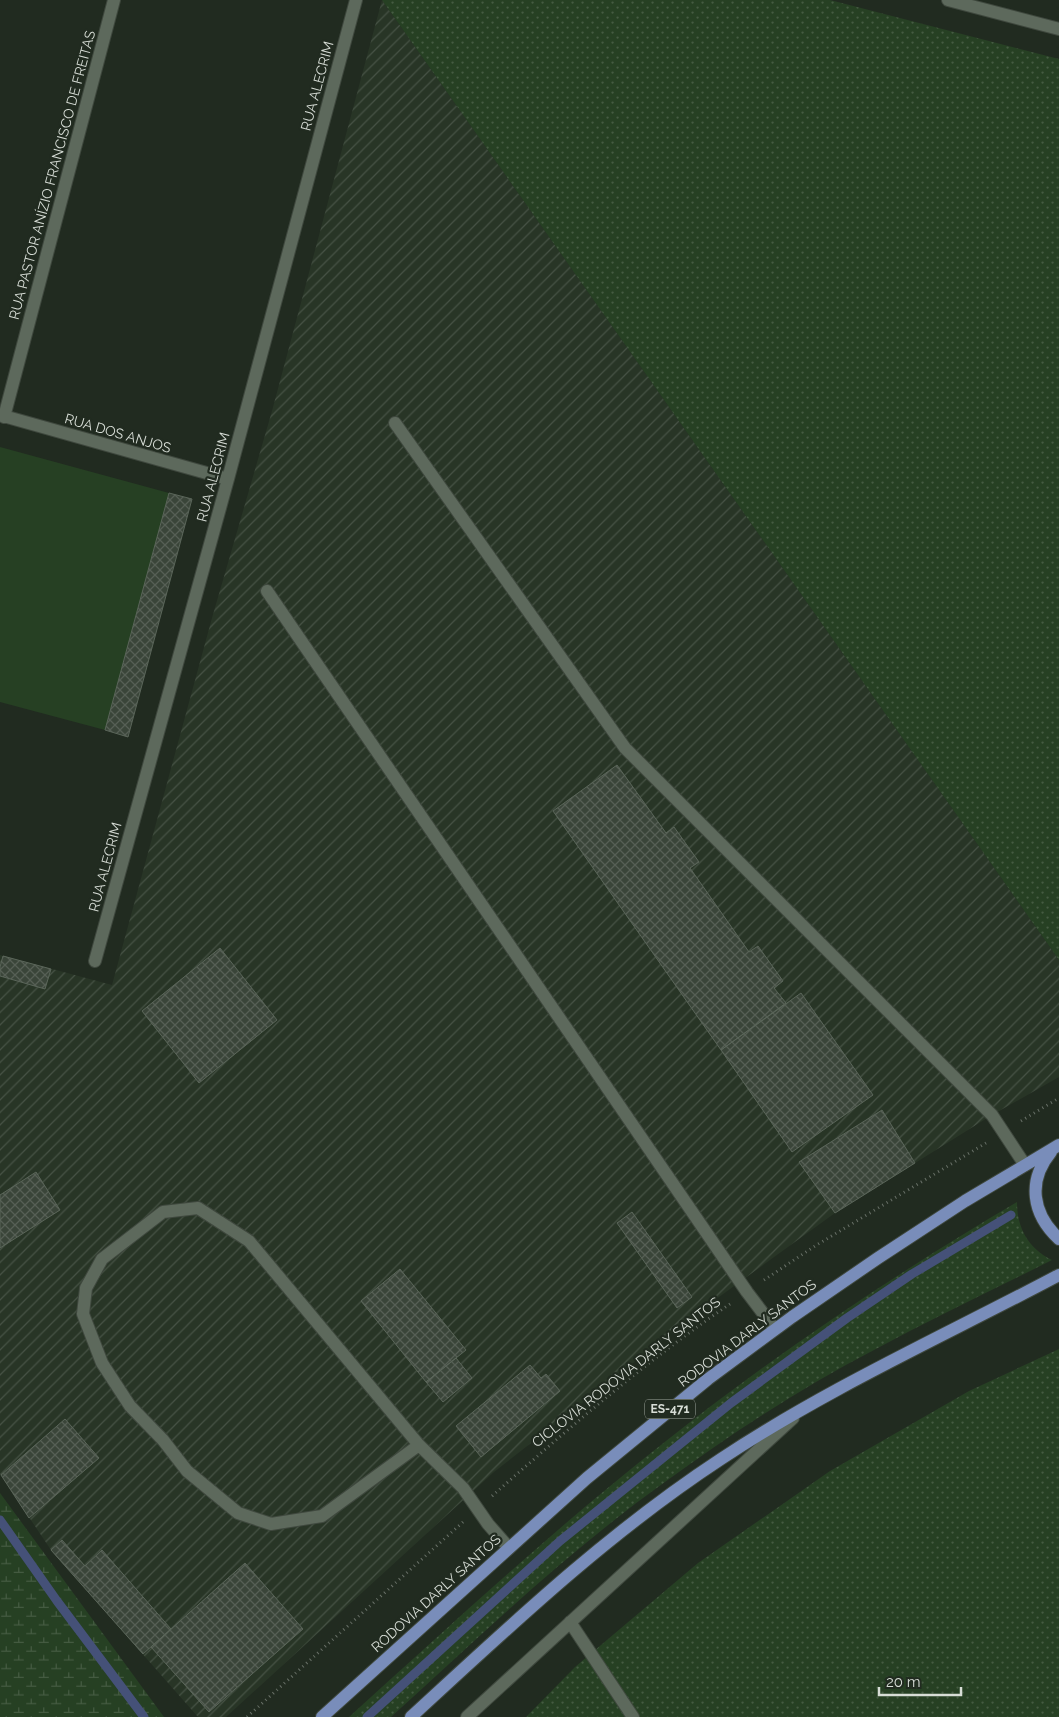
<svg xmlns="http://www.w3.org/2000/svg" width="1059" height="1717" viewBox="0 0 1059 1717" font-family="Raleway,sans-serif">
<defs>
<pattern id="industrial-furrows" width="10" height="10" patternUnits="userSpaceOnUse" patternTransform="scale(1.25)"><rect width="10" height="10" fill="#283526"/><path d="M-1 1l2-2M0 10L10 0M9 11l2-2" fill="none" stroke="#465245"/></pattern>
<pattern id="grass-dots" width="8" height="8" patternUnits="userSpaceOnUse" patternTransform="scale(1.25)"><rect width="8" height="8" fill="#264023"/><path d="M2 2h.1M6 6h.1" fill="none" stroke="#455b42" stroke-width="1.8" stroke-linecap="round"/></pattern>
<pattern id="wetland-marsh" width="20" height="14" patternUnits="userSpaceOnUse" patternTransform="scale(1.25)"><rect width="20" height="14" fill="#264023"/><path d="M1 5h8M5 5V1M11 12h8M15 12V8" fill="none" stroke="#455b42"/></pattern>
<pattern id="building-cross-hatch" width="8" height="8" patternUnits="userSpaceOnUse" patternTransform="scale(1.25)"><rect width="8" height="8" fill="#3a4539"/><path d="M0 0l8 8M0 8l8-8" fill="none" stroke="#565f55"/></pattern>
</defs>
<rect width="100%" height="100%" fill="#212b20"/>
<path fill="url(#industrial-furrows)" d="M382 0 1059 960V1077L992 1115 835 1213 701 1310 494 1472 226 1717H198L51 1550 0 1474V955L112 985 212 618 272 411Z"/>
<path fill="url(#grass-dots)" d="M382 0H830L1059 59V960Z
M1017 1202C1017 1228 1028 1248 1052 1260 993 1290 933 1318 874 1350 801 1388 732 1433 665 1482 567 1552 480 1636 391 1717H349C453 1623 556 1527 666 1441 777 1353 895 1274 1017 1202Z
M1059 1349V1717H526L575 1667 698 1563 830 1471 969 1391Z"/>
<path fill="url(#wetland-marsh)" d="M0 1493 164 1717H0Z"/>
<path fill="#264023" d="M0 447 169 493 105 730 0 702Z"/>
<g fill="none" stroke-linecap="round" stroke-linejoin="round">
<path stroke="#455178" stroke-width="9" d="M0 1520 57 1601 144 1717
M367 1717 560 1541 731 1403 847 1318 912 1274 1011 1215"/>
</g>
<path fill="url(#building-cross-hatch)" stroke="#5b665a" d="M169 493 192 499 128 737 105 730Z
M617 765 666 833 674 827 699 862 690 868 749 952 758 946 783 981 774 988 786 1003 721 1050 553 811Z
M220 948 277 1020 199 1083 142 1011Z
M3 956 51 969 45 989 0 976V967Z
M801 993 873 1095 792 1152 721 1050Z
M882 1110 915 1163 835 1213 799 1162Z
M36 1172 60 1210 0 1248V1195Z
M632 1212 692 1297 677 1308 617 1223Z
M400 1269 466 1350 426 1382 361 1301Z
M456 1358 472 1378 443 1402 426 1382Z
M530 1365 541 1378 546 1374 560 1391 481 1457 456 1426Z
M65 1419 99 1458 29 1518 1 1475Z
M62 1540 85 1566 102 1550 171 1629 143 1654 51 1550Z
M245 1563 303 1629 209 1712 151 1647Z"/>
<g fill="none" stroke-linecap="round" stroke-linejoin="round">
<g stroke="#3f483e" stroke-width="14">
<path id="minor" d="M948 0 1059 29
M0 415 228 479
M4 417 114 0
M395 423 625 748 992 1115 1025 1165
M267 591 747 1292 775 1329
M95 961 228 479 356 0
M419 1445 322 1516 271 1524 238 1513 187 1471 163 1440 130 1406 102 1363 83 1314 86 1288 102 1259 163 1212 198 1208 249 1241 419 1445 463 1488 488 1524 509 1548
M570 1622 633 1717
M467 1717 793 1418"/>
</g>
<g stroke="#3f483e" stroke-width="14">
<path id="major" d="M1051 1152C1027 1181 1032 1214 1059 1239
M322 1717 587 1478 708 1379 792 1317 878 1258 965 1201 1059 1145
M411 1717C510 1626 608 1533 721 1459 828 1388 946 1335 1059 1275"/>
</g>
<path stroke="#697168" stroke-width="3" stroke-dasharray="1 4" stroke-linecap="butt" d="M1021 1121 1059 1098
M764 1280 815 1246 986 1143
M492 1496C568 1429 646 1361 730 1304
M247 1717 463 1522"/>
<use href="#minor" stroke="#5d695c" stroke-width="12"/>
<use href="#major" stroke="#798dba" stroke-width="12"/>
</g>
<g text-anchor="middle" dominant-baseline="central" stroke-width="4.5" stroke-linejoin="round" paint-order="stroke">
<rect fill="#212b20" stroke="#a0a89f" stroke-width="1" x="645" y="1399.5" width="50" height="19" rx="4"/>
<g font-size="12" font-weight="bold" fill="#d7ddd6">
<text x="670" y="1409">ES-471</text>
</g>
<g font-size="14" fill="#d7ddd6" stroke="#212b20">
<text transform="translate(317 86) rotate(-75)">RUA ALECRIM</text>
<text transform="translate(52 175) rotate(-75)">RUA PASTOR ANÍZIO FRANCISCO DE FREITAS</text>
<text transform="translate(118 433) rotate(16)">RUA DOS ANJOS</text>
<text transform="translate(213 477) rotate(-75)">RUA ALECRIM</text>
<text transform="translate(105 867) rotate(-75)">RUA ALECRIM</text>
<text transform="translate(747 1333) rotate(-37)">RODOVIA DARLY SANTOS</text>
<text transform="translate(626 1372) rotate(-38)">CICLOVIA RODOVIA DARLY SANTOS</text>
<text transform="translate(436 1593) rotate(-42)">RODOVIA DARLY SANTOS</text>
</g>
</g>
<path d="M879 1687v8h82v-8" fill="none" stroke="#d7ddd6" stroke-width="2.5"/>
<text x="886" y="1687" font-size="15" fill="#d7ddd6" stroke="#212b20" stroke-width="4" paint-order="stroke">20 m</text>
</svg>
